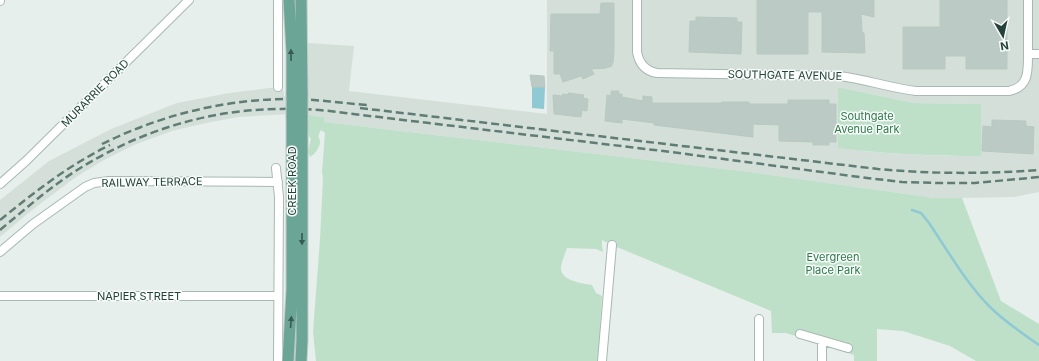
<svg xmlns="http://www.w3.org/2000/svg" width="1039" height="361" viewBox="0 0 1039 361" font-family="Inter,sans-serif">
<rect width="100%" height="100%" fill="#e6efeb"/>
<path fill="#d4dfda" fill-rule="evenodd" d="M547 0H1039V192L1014 197 962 198H935L750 172 324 122V117L309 115 308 113 238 117 201 124 172 131 134 145 104 160 76 177 32 210 0 237V200L49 161 111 129 177 103 229 93 269 88H282L284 92V96H308V43L354 46 349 91 547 114ZM842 88 914 103 981 104V156H946L900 154 863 151Z"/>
<path fill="#bfe0c8" d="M838 88H842L914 103 981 104V156C933 156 885 154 838 148Z
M309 115 324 117V122L750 172 935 198H962L1001 301 1039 324V361H976L950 346 903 331 877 329V361H854V355L786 333H772L771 311 612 245 602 240V246L603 252 596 249 567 248C565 254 562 261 561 267 560 281 582 283 592 285L596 293 602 296 598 361H316L313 332 320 239 323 178 322 172 325 133 321 130C316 139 320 136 320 143 319 149 314 155 310 157L308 152 311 139 309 136 307 127Z"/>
<path fill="#8ec9d4" d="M532 87H545L544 109 532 108Z"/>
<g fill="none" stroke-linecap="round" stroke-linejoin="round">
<path stroke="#8ec9d4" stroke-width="2.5" d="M912 210 921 213 929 223C948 251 966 283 990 307 1005 322 1022 333 1039 345"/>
</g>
<path fill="#bbcac4" stroke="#b8c9c2" d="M757 0H874V17L861 14 862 32 864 33 865 53 822 52V12H808V54H757Z
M940 0H1007V69H966V56H945V69H903V27H940Z
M601 3H614V52L613 63H612V66L606 68 591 69 594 74 583 79 581 76 563 82 560 74H554V51H550L551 14H600Z
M696 17 737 18V22H742L741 54 689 52 690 21H696Z
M530 75 544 76 545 87H532Z
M611 91H619L618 94H622V97L643 101V96L652 97V103H722V102H749V104H788V100H829V104H836V142H829V145H813V142L779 141V125L753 124V137L654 125V123L622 119V123L605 121 607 95 611 96Z
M568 93 584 95 583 98 588 99 587 111 582 110 581 117 554 114 553 95 562 96 563 94 569 95Z
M992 120 1026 121V126L1034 127 1033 154 982 151 983 126 992 127Z"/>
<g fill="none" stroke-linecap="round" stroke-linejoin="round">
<g stroke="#a8b8b2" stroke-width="10">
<path id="minor" d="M637 0V52C639 63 645 71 657 73L839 76C865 79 890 88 916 91H1009C1029 87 1028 71 1028 54H1039
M0 1V0
M1028 54V0
M278 87V0
M276 168 279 197 278 361
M0 184 26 161 189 0
M0 252 33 224 85 187 94 183 109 181 278 182
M0 296H278
M759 319V361
M800 334 848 348
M602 361 612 245
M822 361V341"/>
</g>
<g stroke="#c2cac8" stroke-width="13">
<path id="major" d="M289 0 292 53V94
M301 0 302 94
M288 361 292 290V116
M301 361 302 340V116"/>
</g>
<use href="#minor" stroke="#fff" stroke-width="8"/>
<use href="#major" stroke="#6aa596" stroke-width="11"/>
<path stroke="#5f7d75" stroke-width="2.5" stroke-dasharray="8 4" stroke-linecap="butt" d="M360 108 878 169C931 174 985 174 1039 170
M102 144C163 114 229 98 296 99 320 100 343 103 367 105
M0 220C36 191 69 165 110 145
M0 230C24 210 48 189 74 172 136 132 208 109 281 109 302 108 324 110 345 113L671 152 867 178 902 182 936 183H975L1039 177"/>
<g stroke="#c2cac8" stroke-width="13" stroke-linecap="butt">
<path id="major-bridge" d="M302 94V116
M292 116V94"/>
</g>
<use href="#major-bridge" stroke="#6aa596" stroke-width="11"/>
</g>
<defs><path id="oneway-solid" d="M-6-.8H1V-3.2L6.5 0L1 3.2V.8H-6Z"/></defs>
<g fill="#365b51">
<use href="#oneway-solid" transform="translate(291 55) rotate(-91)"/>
<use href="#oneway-solid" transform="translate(302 239) rotate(90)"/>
<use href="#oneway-solid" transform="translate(291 322) rotate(-86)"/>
</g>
<g text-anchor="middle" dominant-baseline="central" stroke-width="3" stroke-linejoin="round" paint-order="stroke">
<g font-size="11" fill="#24423a" stroke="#f7fbf9">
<text transform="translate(785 75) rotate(1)">SOUTHGATE AVENUE</text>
<text transform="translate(95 93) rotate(-45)">MURARRIE ROAD</text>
<text transform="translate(292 181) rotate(-90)">CREEK ROAD</text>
<text transform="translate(152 182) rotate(-1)">RAILWAY TERRACE</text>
<text x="139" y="296">NAPIER STREET</text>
</g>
<g font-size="11" fill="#2d7a4b" stroke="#f7fbf9">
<text x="867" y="116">Southgate<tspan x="867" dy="13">Avenue Park</tspan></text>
<text x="833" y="257">Evergreen<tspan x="833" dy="13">Place Park</tspan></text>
</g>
</g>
<g transform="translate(1003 36) rotate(171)" stroke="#f7fbf9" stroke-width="3" paint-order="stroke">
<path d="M0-3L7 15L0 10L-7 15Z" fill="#24423a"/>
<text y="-6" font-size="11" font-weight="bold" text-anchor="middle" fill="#24423a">N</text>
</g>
</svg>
